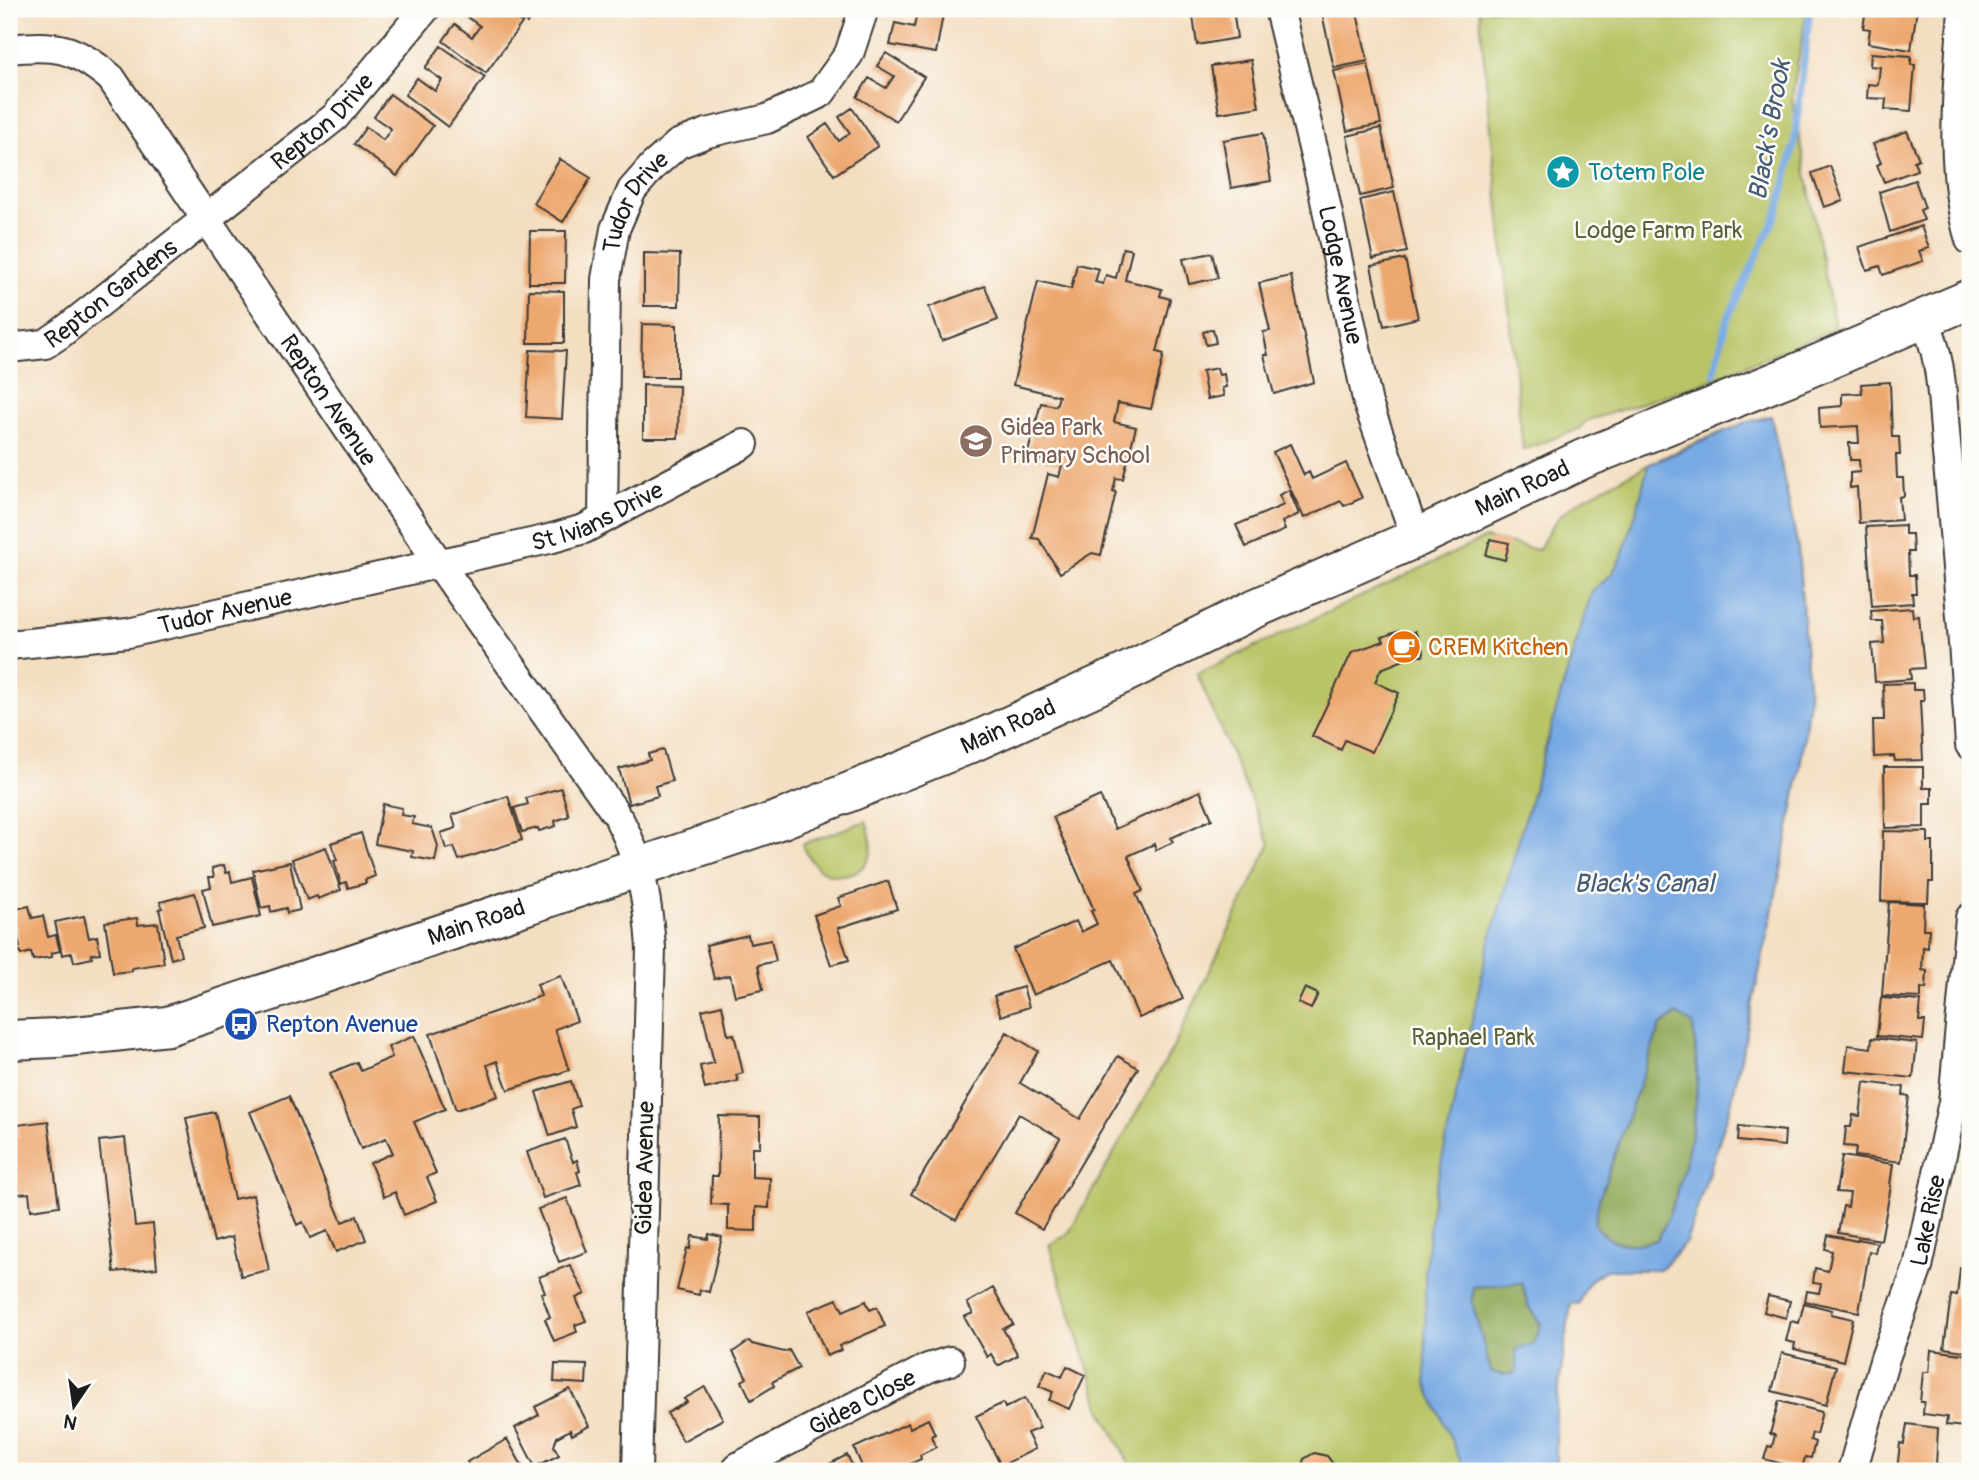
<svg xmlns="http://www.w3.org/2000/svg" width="1979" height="1480" viewBox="0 0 1979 1480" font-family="Pangolin,sans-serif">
<rect width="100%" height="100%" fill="#fdfcf7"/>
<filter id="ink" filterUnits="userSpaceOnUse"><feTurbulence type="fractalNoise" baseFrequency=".0143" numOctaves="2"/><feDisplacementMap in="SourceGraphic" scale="14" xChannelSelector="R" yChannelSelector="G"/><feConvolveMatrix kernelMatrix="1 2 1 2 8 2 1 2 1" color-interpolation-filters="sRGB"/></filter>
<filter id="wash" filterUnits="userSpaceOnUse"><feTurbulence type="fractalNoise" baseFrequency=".00686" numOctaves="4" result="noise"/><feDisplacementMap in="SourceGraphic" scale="28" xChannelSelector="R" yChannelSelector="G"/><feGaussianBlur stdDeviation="1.57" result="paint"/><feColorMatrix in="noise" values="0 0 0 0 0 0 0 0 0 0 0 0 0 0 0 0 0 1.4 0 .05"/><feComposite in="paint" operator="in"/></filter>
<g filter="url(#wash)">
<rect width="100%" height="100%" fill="#f3dec1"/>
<path fill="#b8c466" stroke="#6a7041" stroke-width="2" d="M1479 9H1807L1792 97 1835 329 1703 383 1586 421 1579 429 1523 450Z
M1771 416 1798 549 1809 698 1799 775 1781 870 1731 1104 1686 1242 1660 1270H1606C1590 1277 1584 1288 1579 1304L1571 1303 1556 1407V1471H1133L1101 1409 1049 1245 1068 1234 1173 1048 1270 844 1197 674 1485 538 1539 550C1546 536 1553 521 1566 511 1583 497 1604 488 1622 478 1670 453 1719 430 1771 416Z
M866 821C869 831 873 843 871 853 866 876 832 882 817 867 810 861 806 852 802 844Z"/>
<path fill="#92aa5b" stroke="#57633c" stroke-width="2" d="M1678 1014 1693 1024C1694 1043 1698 1064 1697 1084 1696 1125 1678 1206 1657 1240L1634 1246 1605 1238 1593 1225 1600 1196 1660 1026Z
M1522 1283 1528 1306 1541 1325 1534 1345 1517 1373 1503 1375 1491 1372 1472 1302 1473 1287Z"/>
<path fill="#77a9e3" stroke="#4a6280" stroke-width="2" fill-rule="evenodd" d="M1771 416 1798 549 1809 698 1799 775 1781 870 1731 1104 1686 1242 1660 1270H1606C1590 1277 1584 1288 1579 1304L1571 1303 1556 1407V1471H1465L1426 1383 1425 1271 1432 1206 1487 951 1568 669 1592 591 1611 575 1622 556 1637 510 1648 465 1744 423ZM1677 1014 1693 1024C1695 1044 1698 1064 1697 1084 1696 1125 1678 1206 1657 1240 1629 1247 1612 1248 1594 1224L1600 1196 1660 1026ZM1522 1283 1528 1306 1541 1324 1534 1344 1516 1349V1373L1503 1375 1491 1372 1472 1302 1473 1287Z"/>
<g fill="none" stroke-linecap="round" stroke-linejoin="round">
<path stroke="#77a9e3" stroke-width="7" d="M1714 373 1726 322 1779 209 1794 146 1810 9"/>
</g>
<g id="blocks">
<path fill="#eda870" d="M466 9H502L522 23 486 73 443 41 455 24 472 37 480 26 463 14Z
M509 9H537L527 23Z
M901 9H944L936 53 890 45 895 23 914 27 917 13Z
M1192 9H1233L1237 38 1197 45Z
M1321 9H1356L1368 61 1334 68Z
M1866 9 1881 12 1882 9H1917L1911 50 1868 43 1870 29 1863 28Z
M441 46 485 77 448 127 405 95 417 78 435 91 442 80 425 68Z
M886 53 924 77 896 121 857 97 869 78 886 88 894 76 877 66Z
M1871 53 1911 56V65H1915L1911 111 1885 109 1886 99 1867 98 1868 84 1878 85 1880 67 1870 66Z
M1251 60 1259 107 1219 113 1211 66Z
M1368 64 1381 124 1347 131 1334 71Z
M390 94 433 126 397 176 354 144 366 127 383 140 391 129 374 117Z
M852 108 878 146 834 175 808 137 827 124 839 141 850 133 839 117Z
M1381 128 1394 188 1360 196 1347 136Z
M1907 131 1919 159 1914 161 1917 170 1884 182 1877 165 1881 163 1873 144Z
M1263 133 1271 181 1231 188 1223 140Z
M560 159 591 178 563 222 533 203Z
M1830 166 1843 201 1824 207 1812 173Z
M1915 180 1925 208 1920 210 1924 220 1890 232 1879 192Z
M1394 192 1407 252 1373 259 1360 200Z
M1921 226 1929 248 1919 251 1923 261 1883 275 1880 266 1867 270 1859 247Z
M530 231H566L565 283H529Z
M1123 248 1132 250 1125 280 1162 289 1160 296 1170 299 1157 352 1164 354 1151 409 1118 403 1114 422 1136 427 1123 479 1116 478 1113 491 1116 492 1101 555 1092 553 1060 573 1039 539 1032 538 1048 474 1059 477 1062 465 1027 456 1041 403 1056 406 1059 396 1013 385 1038 281 1071 289 1077 264 1099 269 1095 282 1103 284 1106 275 1116 278Z
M644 253 680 254 679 306H644Z
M1212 253 1218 278 1189 284 1183 259Z
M1405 259 1418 318 1384 326 1371 266Z
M1291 276 1314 382 1274 394 1264 355H1268L1263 332 1270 331 1259 283Z
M985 286 998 320 942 341 929 307Z
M529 290 564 291V343H528Z
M642 324 677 325V377H641Z
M1213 329 1216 343 1206 345 1203 332Z
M530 350 566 351 562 419 526 417Z
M1217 368 1219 375 1224 374 1226 387 1222 388 1224 396 1207 399 1202 371Z
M1890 382 1892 437H1899L1900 455H1896L1897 478H1903L1904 496 1899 497 1901 520 1859 523 1857 487 1850 488V473L1860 472 1859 460H1850L1849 443H1859L1858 426 1820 428 1819 408 1842 406V394L1862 393 1861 384Z
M643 385 679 386 678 438H643Z
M1290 444 1304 475 1309 472 1312 479 1346 463 1362 498 1344 506 1341 501 1304 518 1273 452Z
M1289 490 1299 514 1282 522 1285 530 1246 547 1236 525 1284 505 1279 495Z
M1905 525V534H1912L1913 552H1908L1909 575H1915L1916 593H1912L1913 603 1872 606 1866 527Z
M1490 539 1509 543 1505 560 1486 555Z
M1912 608 1913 617 1919 616 1924 668 1910 669 1911 679 1875 682 1872 644 1884 643 1882 621H1872L1871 611Z
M1399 631 1400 633 1406 631 1407 635 1415 631 1424 652 1423 656H1414L1381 669 1375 682 1399 693 1372 752 1345 740 1341 750 1312 736 1352 652 1384 641 1382 637Z
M1913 683V690H1923L1924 701H1920L1923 760 1895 761 1894 756 1874 757 1873 720H1884L1883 684Z
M663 750 672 781 655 786 658 796 629 804 619 769 650 760 648 754Z
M1884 767H1923V788H1932V804H1924V827L1885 828Z
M561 788 569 816 555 821 556 826 539 831 538 828 522 832 514 808 528 804 526 798Z
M1200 791 1212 819 1171 838 1173 842 1156 850 1154 844 1128 856 1143 891 1136 894 1183 999 1139 1018 1113 960 1033 995 1013 949 1076 921 1081 932 1097 924 1091 911 1094 910 1053 817 1100 796 1115 829Z
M508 796 522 840 459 860 454 847 446 849 441 833 456 828 452 815Z
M383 804 402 808 401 815 414 817 412 824 432 828 438 846 435 861 412 857 413 851 375 844Z
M1883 831 1928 832V842H1933V882H1929L1928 902 1881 901Z
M361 833 375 876 365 880 366 883 348 888 346 882 341 884 334 861 337 860 331 843Z
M326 847 341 890 318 899 317 896 307 900 292 859Z
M290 862 300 910 287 913 286 908 271 912 270 906 261 908 253 870Z
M224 865 226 873 230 872 232 882 252 877 261 916 212 927 203 889 211 887 209 877H214L212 868Z
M888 881 897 909 838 928 849 960 831 965 814 915 841 906 838 898Z
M195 893 204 928 176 935 181 956 171 959 159 909 162 908 160 902Z
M1889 902 1924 904 1923 929H1929L1928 948 1923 947 1922 970 1927 971 1926 989 1921 988V998L1882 996Z
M29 906 32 918 43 916 48 937 56 935 60 951 51 953 52 957 33 960 31 952 21 955 20 951 9 953V937L16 936 20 948 12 910Z
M84 916 89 938 97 936 100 953 91 954 92 958 74 962 72 953 62 955 55 922Z
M137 918 138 925 158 923 164 963 132 968V971L113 973 105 922Z
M748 935 750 944 771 940 776 961 758 965 763 990 735 996 730 975 714 979 706 945Z
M561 976 577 1021 555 1029 569 1070 508 1090 497 1061 487 1065 498 1096 456 1110 430 1034 541 996 537 984Z
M1023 987 1029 1007 1001 1016 994 996Z
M1305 988 1318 994 1311 1009 1298 1003Z
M1881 998 1921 1001 1919 1021H1925L1923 1040 1877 1036Z
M722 1005 728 1035 734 1034 743 1073 736 1075 738 1081 705 1089 700 1066 714 1063 702 1010Z
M1007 1032 1038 1051 1020 1083 1080 1119 1118 1056 1138 1068 1042 1229 1015 1213 1060 1138 1019 1114 956 1220 911 1194Z
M414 1036 445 1109 414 1122 436 1173 427 1177 437 1201 404 1215 395 1192 384 1197 370 1163 393 1153 386 1138 361 1149 330 1073 357 1062 361 1071 392 1057 388 1047Z
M1872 1038 1917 1043 1913 1078 1845 1071 1848 1045 1871 1048Z
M571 1081 579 1106 571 1109 576 1127 550 1136 536 1092Z
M1864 1082 1904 1087 1903 1095 1909 1096 1901 1162 1855 1156 1856 1147 1844 1146 1846 1127H1851L1853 1115 1860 1116Z
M289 1096 342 1222 357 1216 366 1240 336 1252 327 1231 310 1238 303 1222 297 1225 250 1112Z
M215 1112 234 1199 253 1195 269 1270 241 1276 232 1237 214 1242 186 1118Z
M719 1116 760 1117V1147H752V1177L770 1178 769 1208 756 1207V1231L728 1230V1205L711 1204 712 1176H718Z
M48 1121 59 1206 31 1210 29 1193 9 1195V1138L18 1137 17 1125Z
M1739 1126 1785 1131 1784 1146 1738 1141Z
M125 1138 135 1226 153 1224 157 1268 114 1272 99 1141Z
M565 1139 573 1162 577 1160 580 1171 577 1172 581 1185 543 1198 527 1152Z
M1842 1156 1893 1164 1890 1185 1891 1186 1881 1240 1838 1233 1843 1206 1848 1207 1850 1193 1836 1192Z
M567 1198 587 1252 559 1262 538 1209Z
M709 1234 722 1237 709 1292 700 1290 699 1295 677 1290 687 1248 690 1249 692 1236 708 1239Z
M1828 1235 1857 1241 1858 1239 1877 1243 1875 1253 1869 1251 1859 1312 1805 1301 1807 1291 1819 1293 1821 1284 1813 1283 1815 1268 1828 1271 1832 1251 1825 1249Z
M570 1265 585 1294 576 1298 586 1321 575 1325 577 1332 554 1341 545 1319 550 1317 541 1293 545 1292 539 1277Z
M1960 1268 1970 1269V1352L1944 1348 1951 1295 1957 1296Z
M993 1288 1013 1324 1003 1329 1018 1355 998 1366 991 1354 987 1357 964 1317 973 1313 967 1303Z
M1768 1296 1790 1301 1786 1318 1764 1312Z
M837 1299 843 1311 866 1301 870 1310 877 1307 885 1326 839 1346 841 1350 827 1356 808 1311Z
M1804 1303 1832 1310 1831 1314 1853 1319 1843 1361 1794 1349 1795 1343 1786 1341 1791 1321 1799 1323Z
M749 1341 752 1344 784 1352 789 1350 799 1368 772 1382 774 1386 751 1400 742 1381 747 1378 733 1352Z
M1931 1350 1970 1355V1393L1965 1427 1946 1425 1947 1417 1923 1414 1924 1402H1920L1923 1372H1929Z
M1782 1353 1836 1366 1826 1405 1772 1391Z
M555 1364 587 1365 586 1384 554 1382Z
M1067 1366 1085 1375 1069 1409 1049 1400 1053 1392 1039 1386 1047 1370 1062 1377Z
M705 1387 723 1419 683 1441 667 1413 687 1402 684 1399Z
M570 1389 589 1426 572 1435 570 1430 557 1437 554 1446 559 1455 535 1467 515 1428 539 1415 535 1407Z
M1025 1398 1040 1428 1027 1433 1035 1449 1001 1466 976 1416 1003 1403 1005 1408Z
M1779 1401 1822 1412 1816 1434 1812 1433 1810 1440 1815 1442 1811 1458 1805 1457 1802 1469 1764 1459 1768 1446 1772 1447 1775 1435 1770 1434Z
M928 1419 935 1434 931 1436 936 1447 920 1455 921 1459 895 1471H864L854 1448 908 1423 910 1428Z
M1907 1424 1938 1428 1936 1465H1940L1939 1471H1897L1900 1443 1904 1444Z
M507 1439 525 1471H466L465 1468 469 1466 467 1462Z
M1314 1453 1327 1456 1333 1464 1334 1471H1301L1304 1459Z
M847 1455 855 1471H815Z"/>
</g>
</g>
<g filter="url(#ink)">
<use href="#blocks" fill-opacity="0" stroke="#3c3935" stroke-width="2"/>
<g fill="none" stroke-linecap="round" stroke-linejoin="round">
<g stroke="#3c3935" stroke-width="32">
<g id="minor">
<path id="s1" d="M1279 9 1321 181 1368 404 1416 538"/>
<path d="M1963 9C1958 86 1948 165 1970 240"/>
<path id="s2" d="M9 49C56 44 74 47 111 78L438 562 614 811"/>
<path d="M1923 318C1944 357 1942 410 1947 453 1956 551 1964 648 1970 745"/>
<path id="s3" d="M9 348 45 344 60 334 335 117 425 9"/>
<path id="s4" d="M603 519 606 279 615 229 632 190 653 166 678 144 707 133 767 119 821 93 849 54 864 9"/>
<path id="s5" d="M9 645 128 633 549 539 584 529 744 444"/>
<path d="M620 821C641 861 648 902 651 948L637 1471"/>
<path id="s6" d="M738 1467 928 1368 950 1361"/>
<path id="s7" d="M1852 1471 1885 1358 1918 1267 1953 1102 1970 918"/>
</g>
</g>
<g stroke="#3c3935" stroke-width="42">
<g id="primary">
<path id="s8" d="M9 1040 57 1038 168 1026 782 819 967 745 1123 674 1254 609 1416 538 1583 459 1797 373 1970 299"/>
</g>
</g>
<use href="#minor" stroke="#fff" stroke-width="28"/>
<use href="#primary" stroke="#fff" stroke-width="38"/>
</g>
</g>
<defs>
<g id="sight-disc" transform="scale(1.75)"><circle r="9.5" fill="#0f9aa8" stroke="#fdfcf7"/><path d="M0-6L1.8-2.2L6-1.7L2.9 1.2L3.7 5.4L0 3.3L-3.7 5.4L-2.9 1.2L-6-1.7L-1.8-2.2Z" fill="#fff"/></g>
<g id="school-disc" transform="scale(1.75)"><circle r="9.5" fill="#8d6e63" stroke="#fdfcf7"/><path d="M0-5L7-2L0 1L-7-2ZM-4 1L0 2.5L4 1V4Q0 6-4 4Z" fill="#fff"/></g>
<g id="cafe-disc" transform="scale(1.75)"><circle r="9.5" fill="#e8710a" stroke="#fdfcf7"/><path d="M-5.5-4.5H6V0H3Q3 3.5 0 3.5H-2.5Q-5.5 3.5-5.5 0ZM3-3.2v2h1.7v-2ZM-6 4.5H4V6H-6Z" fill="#fff"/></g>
<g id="bus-disc" transform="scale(1.75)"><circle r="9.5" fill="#1a4fb4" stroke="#fdfcf7"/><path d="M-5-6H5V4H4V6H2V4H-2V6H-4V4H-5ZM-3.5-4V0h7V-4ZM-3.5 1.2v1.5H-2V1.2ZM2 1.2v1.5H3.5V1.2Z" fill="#fff"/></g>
</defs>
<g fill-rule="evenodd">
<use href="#sight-disc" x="1563" y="172"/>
<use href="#school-disc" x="976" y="441"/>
<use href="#cafe-disc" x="1404" y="647"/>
<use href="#bus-disc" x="241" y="1024"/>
</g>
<g text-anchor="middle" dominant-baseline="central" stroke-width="5" stroke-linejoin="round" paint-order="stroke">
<g font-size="24" fill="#1c1c1c" stroke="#fdfcf7">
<text stroke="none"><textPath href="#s3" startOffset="392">Repton Drive</textPath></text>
<text stroke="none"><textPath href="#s4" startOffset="324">Tudor Drive</textPath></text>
<text stroke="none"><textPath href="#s1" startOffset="273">Lodge Avenue</textPath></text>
<text stroke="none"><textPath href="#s3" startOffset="119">Repton Gardens</textPath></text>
<text stroke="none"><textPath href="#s2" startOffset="499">Repton Avenue</textPath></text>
<text stroke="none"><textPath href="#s8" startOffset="1619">Main Road</textPath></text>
<text stroke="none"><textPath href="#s5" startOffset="604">St Ivians Drive</textPath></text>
<text stroke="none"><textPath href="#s5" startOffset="219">Tudor Avenue</textPath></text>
<text stroke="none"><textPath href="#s8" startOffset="1052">Main Road</textPath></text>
<text stroke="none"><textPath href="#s8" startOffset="485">Main Road</textPath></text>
<text transform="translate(645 1168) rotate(-89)">Gidea Avenue</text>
<text stroke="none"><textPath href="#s7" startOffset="262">Lake Rise</textPath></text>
<text stroke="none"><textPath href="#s6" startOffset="140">Gidea Close</textPath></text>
</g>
<g font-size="24" fill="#0d838f" stroke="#fdfcf7" text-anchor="start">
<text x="1588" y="172">Totem Pole</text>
</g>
<g font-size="24" fill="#5a5f3a" stroke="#fdfcf7">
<text x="1658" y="230">Lodge Farm Park</text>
<text x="1473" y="1037">Raphael Park</text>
</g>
<g font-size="24" fill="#785e54" stroke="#fdfcf7" text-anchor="start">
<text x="1000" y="427">Gidea Park<tspan x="1000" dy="28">Primary School</tspan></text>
</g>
<g font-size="24" fill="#c56008" stroke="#fdfcf7" text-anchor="start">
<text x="1428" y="647">CREM Kitchen</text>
</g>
<g font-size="24" fill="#164399" stroke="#fdfcf7" text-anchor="start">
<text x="266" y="1024">Repton Avenue</text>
</g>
<g font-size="26" font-style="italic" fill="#455b76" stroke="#fdfcf7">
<text transform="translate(1770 130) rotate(-80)">Black's Brook</text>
<text x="1644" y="884">Black's Canal</text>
</g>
</g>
<rect width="1979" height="1480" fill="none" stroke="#fdfcf7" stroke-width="35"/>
<g transform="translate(74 1406) rotate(193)" stroke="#fdfcf7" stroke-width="5" paint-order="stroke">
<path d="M0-5L12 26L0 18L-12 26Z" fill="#1c1c1c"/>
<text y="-10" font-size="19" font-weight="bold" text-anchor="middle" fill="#1c1c1c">N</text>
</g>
</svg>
